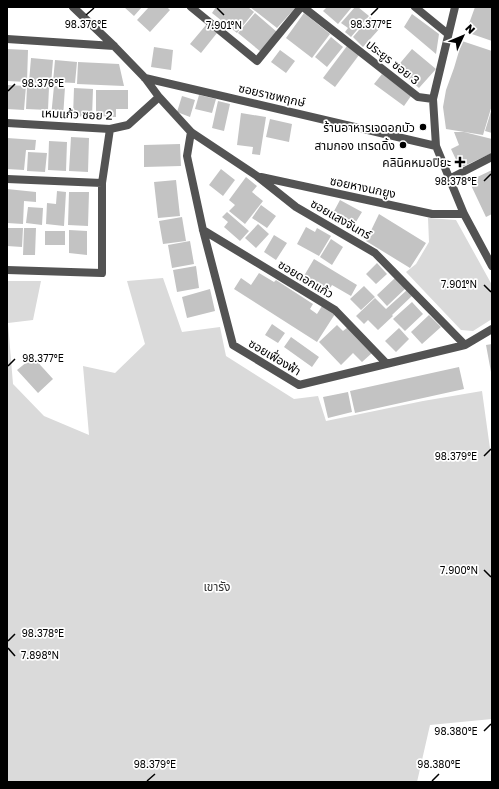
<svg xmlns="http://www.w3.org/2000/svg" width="499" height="789" viewBox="0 0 499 789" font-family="'Golos Text','Noto Sans Thai',sans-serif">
<rect width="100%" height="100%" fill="#fff"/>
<path fill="#dadada" d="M428 218 456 220 492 285V319L473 331 461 330 406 272 416 264 429 242Z
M163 278 182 332 220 327 226 356 294 399 318 396 326 421 423 401 482 391 492 463V719L430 725 417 782H7V281H41L33 320 8 323 13 384 44 416 89 435 83 366 115 373 145 344 127 281Z"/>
<path fill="#c3c3c3" d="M124 7H142L134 16Z
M149 7H167L170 10 150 32 137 20Z
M216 7H248L254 12 237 33 212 13Z
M250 7H296L277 28Z
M327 7H352L338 24 323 11Z
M355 7H358L369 16 351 37 345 32 348 28 341 23Z
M475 7H492V41L466 32Z
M255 13 277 32 261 52 238 33Z
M304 13 330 34 312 58 286 38Z
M412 14 439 34 436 54 404 27Z
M370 17 381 27 363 47 353 37Z
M206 25 217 33 201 53 190 44Z
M331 37 343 47 327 67 315 57Z
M462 41 492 51V105L483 135 446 129 443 107 446 90 454 68Z
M347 46 359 55 335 87 323 78Z
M154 47 173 50 171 70 151 67Z
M7 49 28 50 27 82 7 81Z
M412 49 436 69 419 88 396 68Z
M280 50 295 61 286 73 271 62Z
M31 58 53 60 51 84 29 82Z
M55 60 77 62 75 83 53 82Z
M78 62 119 64 124 86 77 84Z
M382 74 411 96 404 106 374 84Z
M7 85 26 86 24 110 7 109Z
M27 86 49 87 48 110 26 109Z
M54 86 65 87 63 118 51 117Z
M74 88 93 89 92 117 73 116Z
M96 90H128V109H116V117L96 116Z
M199 95 216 99 212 113 195 109Z
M182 96 195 100 190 117 177 112Z
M218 101 230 104 224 131 212 128Z
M492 108V133L485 131Z
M241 113 266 117 260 155 252 154 253 147 237 145Z
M270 119 292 124 289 142 266 137Z
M454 132H464L492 139V153L460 168 451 149 459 145Z
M71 137 89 138 88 172 69 171Z
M7 138 36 140 35 150H26L24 170 7 169Z
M49 141 67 142 66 171 48 170Z
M180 144 181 166 144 167V145Z
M28 152 47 153 45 172 27 171Z
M221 169 235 180 223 196 209 185Z
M492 170V214L486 217 469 181Z
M246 177 257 186 252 192 263 201 245 224 229 211 235 205 229 200Z
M176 180 180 216 158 218 154 182Z
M7 189 36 192V202L24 201 23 224 7 223Z
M57 191 66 192 64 226 46 224 47 203 56 204Z
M69 192H89L88 226 68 225Z
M340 200 362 212 354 225 333 213Z
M261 205 276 216 267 228 252 218Z
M28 207 43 208 42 225 26 223Z
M227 212 249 231 240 241 224 227 228 222 222 217Z
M379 214 426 243 410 268 366 241Z
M182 217 186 241 163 244 159 221Z
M258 224 269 234 256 248 245 238Z
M306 227 315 232 317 228 331 236 319 256 297 244Z
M7 228H23L22 247 7 246Z
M24 228H36L35 255H23Z
M69 230 87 231V255L69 253Z
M45 231H65V245H45Z
M274 235 287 243 276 260 264 252Z
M331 239 343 247 332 265 320 257Z
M190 241 194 264 172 268 168 245Z
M314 259 357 285 351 296 332 285 326 295 301 281Z
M377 263 387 274 376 284 366 274Z
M196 266 199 288 177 292 173 270Z
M259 273 274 282 276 280 313 304 310 309 317 314 322 306 335 314 317 342 234 289 241 278 251 285Z
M395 278 406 288 387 306 377 295Z
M364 286 375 297 361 310 350 299Z
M210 289 215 311 187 318 182 297Z
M407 290 413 295 392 315 386 309Z
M375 298 393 316 378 330 368 320 364 324 356 316Z
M412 302 423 314 405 331 393 319Z
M429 315 441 327 422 344 411 332Z
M272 324 285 333 278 343 265 335Z
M337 325 343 331 348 327 372 353 362 362 353 353 341 365 319 342Z
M399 328 409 339 396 352 385 341Z
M291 337 319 357 312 367 284 347Z
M492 344V372H491L486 345Z
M33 357 53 379 38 393 17 370Z
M459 367 464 389 355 413 350 391Z
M348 392 352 412 328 418 323 397Z"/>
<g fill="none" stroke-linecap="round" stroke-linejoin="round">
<path stroke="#535353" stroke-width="8" d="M73 7 114 46 145 78 159 97 191 132 257 176 296 207 375 253 465 345
M191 7 257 61 301 7
M303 7 418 97 433 99
M415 7 448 34
M455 7 433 99 436 146 464 214 492 266
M7 39 114 46
M145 78 436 146
M7 123 110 129 128 125 159 97
M191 132 187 156 203 230 233 345 299 385 465 345 492 329
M261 177 432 214H464
M7 179 102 183
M449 179 492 157
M203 230 335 310 386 363
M7 270 102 273V183L110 129"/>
</g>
<path fill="none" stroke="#000" stroke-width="1.5" d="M217 8 224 15M86 15 94 8M371 15 378 8M8 91 15 84M484 181 491 174M484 285 491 292M8 366 15 359M484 456 491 449M484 570 491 577M8 641 15 634M8 648 15 656M484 731 491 724M147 781 155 774M432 781 439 774"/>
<g fill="#000" stroke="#fff" stroke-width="1.5">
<circle cx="423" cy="127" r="4"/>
<circle cx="403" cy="145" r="4"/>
<path d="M458 156h4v4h4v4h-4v4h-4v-4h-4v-4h4z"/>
</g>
<g text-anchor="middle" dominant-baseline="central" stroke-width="3.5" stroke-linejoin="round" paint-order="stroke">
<g font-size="12" fill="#000" stroke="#fff">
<text transform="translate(393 62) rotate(38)">ประยูร ซอย 3</text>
<text transform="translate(272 95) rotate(13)">ซอยราชพฤกษ์</text>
<text transform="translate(77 114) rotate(2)">เหมแก้ว ซอย 2</text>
<text transform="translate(363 187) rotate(12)">ซอยหางนกยูง</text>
<text transform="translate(341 219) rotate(30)">ซอยแสงจันทร์</text>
<text transform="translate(306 279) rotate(31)">ซอยดอกแก้ว</text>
<text transform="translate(275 357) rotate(31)">ซอยเฟื่องฟ้า</text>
</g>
<g font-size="12" fill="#000" stroke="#fff" text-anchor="end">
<text x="415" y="127">ร้านอาหารเจดอกบัว</text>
<text x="395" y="145">สามกอง เทรดดิ้ง</text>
<text x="451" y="162">คลินิคหมอปิยะ</text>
</g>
<g font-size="12" fill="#313131" stroke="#fff">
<text x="217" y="586">เขารัง</text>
</g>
</g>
<g font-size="10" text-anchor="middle" fill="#000" stroke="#fff" stroke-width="3.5" stroke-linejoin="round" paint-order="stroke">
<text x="86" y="28">98.376°E</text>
<text x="371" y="28">98.377°E</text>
<text x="224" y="29">7.901°N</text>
<text x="43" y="87">98.376°E</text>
<text x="456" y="185">98.378°E</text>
<text x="459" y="288">7.901°N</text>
<text x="43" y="362">98.377°E</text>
<text x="456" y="460">98.379°E</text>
<text x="459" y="574">7.900°N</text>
<text x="43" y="637">98.378°E</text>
<text x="40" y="659">7.898°N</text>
<text x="456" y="735">98.380°E</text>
<text x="155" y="768">98.379°E</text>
<text x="439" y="768">98.380°E</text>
</g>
<rect width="499" height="789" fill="none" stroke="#000000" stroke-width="16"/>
<g transform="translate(463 36) rotate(46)" stroke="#ffffff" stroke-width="3" paint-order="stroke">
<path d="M0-3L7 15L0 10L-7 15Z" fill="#000000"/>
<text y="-6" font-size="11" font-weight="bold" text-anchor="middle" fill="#000000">N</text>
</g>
</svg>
